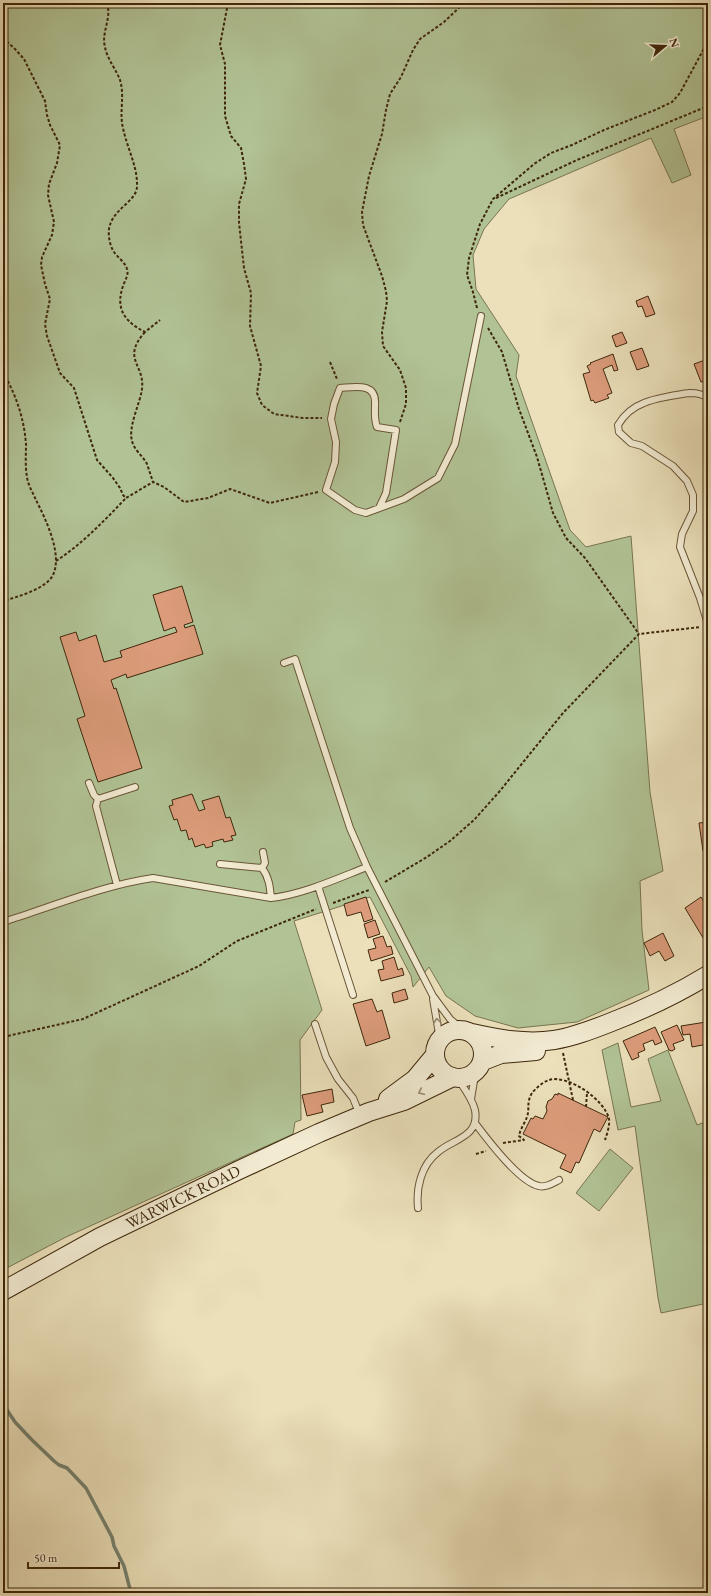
<svg xmlns="http://www.w3.org/2000/svg" width="711" height="1596" viewBox="0 0 711 1596" font-family="'EB Garamond',serif">
<rect width="100%" height="100%" fill="#ebe0ba"/>
<filter id="stains"><feTurbulence type="fractalNoise" baseFrequency=".005" numOctaves="4"/><feColorMatrix values="0 0 0 0 .2 0 0 0 0 .09 0 0 0 0 .02 0 0 0 .5 -.17"/></filter>
<radialGradient id="worn" r=".72"><stop offset=".6" stop-color="#630" stop-opacity="0"/><stop offset="1" stop-color="#630" stop-opacity=".3"/></radialGradient>
<path fill="#b1c395" stroke="#787550" d="M3 3H708V116L674 129 691 175 672 183 651 138 509 199 484 229 473 255 476 289 519 355 516 376 570 530 586 547 631 536 650 792 663 871 640 881 642 930 649 990 577 1022 518 1028 475 1016 446 996 429 967 413 987 411 976 370 897 294 921 322 1010 300 1040 301 1120 295 1122 293 1134 66 1237 3 1270Z
M618 1043 631 1107 661 1101 648 1059 668 1050 697 1125 708 1121V1303L661 1313 658 1298 635 1126 618 1130 602 1050Z
M610 1149 633 1168 599 1211 576 1193Z"/>
<g fill="none" stroke-linecap="round" stroke-linejoin="round">
<path stroke="#74816e" stroke-width="3.5" d="M3 1404 15 1422 31 1439 54 1461 59 1465 67 1468 86 1488 112 1537 114 1546 124 1566 131 1593"/>
</g>
<path fill="#dc9c7b" stroke="#3e270c" d="M648 296 655 314 646 317 642 306 638 307 636 301Z
M622 332 627 343 616 347 612 336Z
M642 348 649 366 637 370 630 352Z
M613 354 618 370 614 371 612 365 603 369 612 393 607 395 609 398 595 403 593 400 591 401 583 374 590 372 587 366 591 364 590 363Z
M708 359V386H707L705 381 701 382 694 364Z
M182 586 193 622 184 625 185 628 194 625 203 654 127 678 126 674 111 680 114 689 116 688 142 768 98 782 77 719 85 716 60 637 76 632 79 641 96 635 104 662 122 657 120 651 177 632 175 627 164 631 153 595Z
M192 794 199 811 205 809 202 801 219 796 226 818 230 817 236 835 231 836 233 840 224 842 223 839 212 842 213 846 206 848 204 844 195 847 192 838 189 840 186 830 181 831 177 819 174 820 169 806 173 805 172 800Z
M708 822V858L707 850 703 851 699 823Z
M366 897 373 919 364 922 361 912 347 916 344 904Z
M701 897 708 908V946L685 908Z
M375 920 380 934 368 938 364 924Z
M663 933 674 956 665 961 659 951 650 956 644 943Z
M383 936 387 947 391 946 393 954 371 961 368 950 376 948 373 939Z
M394 957 398 970 402 968 404 975 381 981 378 970 384 969 382 961Z
M405 989 408 999 394 1003 392 993Z
M372 999 377 1012 382 1010 390 1038 366 1046 353 1004Z
M706 1022 708 1044 692 1047 690 1034 683 1035 681 1026Z
M677 1025 684 1040 673 1044 675 1049 672 1051 669 1050 661 1032Z
M655 1027 662 1042 655 1045 653 1040 643 1044 645 1050 638 1053 639 1057 632 1060 623 1041Z
M332 1089 334 1102 321 1105 323 1112 307 1116 302 1095Z
M558 1093 608 1117 600 1132 594 1129 579 1163 576 1162 571 1173 560 1168 566 1155 523 1134 531 1118 533 1119 535 1116 543 1119 547 1111 546 1107 548 1101 552 1099 555 1094 558 1095Z"/>
<g fill="none" stroke-linecap="round" stroke-linejoin="round">
<g stroke="#695538" stroke-width="8">
<path id="lane" d="M708 398C704 395 696 393 690 393 680 394 652 399 644 403 633 407 624 415 618 425L619 432 631 443 642 446 673 466 687 481 693 495V511L682 534 680 547 700 598 708 624
M379 508 386 493 396 430 377 427C374 419 375 413 375 405 377 382 355 387 340 388L334 404 331 419 336 442 335 462 326 490 355 510 366 513 404 499 438 478 455 444 481 316
M284 663 295 659 350 828 367 867
M89 783 94 795 98 799
M220 864 262 868C269 877 270 887 271 898
M262 868 265 863 263 852
M117 885 96 806 98 799 135 787
M318 886 353 995
M3 922C51 907 104 885 153 878L271 898C304 894 336 879 367 867L433 996 450 1019 463 1030
M433 999 439 1034 437 1045
M315 1024 326 1057 338 1079 353 1098 360 1115
M471 1099 474 1081 478 1070
M475 1123C487 1139 519 1182 539 1186 546 1188 553 1183 559 1180
M418 1208C416 1188 421 1165 438 1152 453 1139 480 1137 475 1110 472 1098 464 1088 457 1078"/>
</g>
<g stroke="#3e270c" stroke-width="20">
<path id="secondary" d="M435 1054a24 24 0 1 1 48 0a24 24 0 1 1-48 0Z
M472 1033C498 1039 526 1044 554 1040 573 1037 591 1030 609 1023 643 1010 677 994 708 975
M483 1061 501 1054 536 1051
M388 1099 415 1079 435 1055
M3 1291 100 1237 237 1171 319 1133 369 1112 404 1101 453 1077"/>
</g>
<path stroke="#3e270c" stroke-width="2" stroke-dasharray="3 2" stroke-linecap="butt" d="M107 3C112 19 101 32 105 47 107 59 116 69 120 80 125 96 119 113 123 128 127 148 138 167 137 187 136 202 112 209 109 229 108 236 110 246 114 252 118 258 125 262 127 269 129 275 125 280 123 286 115 309 125 322 145 332L160 320
M228 3 220 45 225 64V116L231 136 241 148 244 164 246 179 239 204V223L244 268 251 293 250 326 261 366 257 393 262 405 274 414 303 418H322
M3 38 15 49 24 59 45 101 47 115 50 125 60 145 57 163 49 184 48 195 54 222 52 235 42 257 41 265 45 284 50 299 45 324 47 336 60 373 74 388 97 460 113 478 120 488 123 495 126 498 153 482
M496 198 577 160 708 106
M477 308 473 292 467 275 469 258 480 224 493 199 534 164 551 153 572 145 604 130 655 110 672 102 680 93 708 41
M488 328 502 352 519 409 537 457 553 513 566 538 585 558 639 634
M145 332C121 359 145 364 142 389 140 404 128 426 132 441 134 450 143 456 147 464 149 470 151 476 153 482L164 487 184 502 208 498 230 489 270 503 318 492
M330 362 337 379
M3 372C16 395 24 418 26 444 26 455 25 466 27 477 28 485 33 493 36 500 45 518 63 554 53 575 46 589 17 597 3 601
M400 422 406 404V388L400 370 383 346 382 332 387 301 386 291 382 276 363 225 362 212 369 176 382 134 386 110 390 94 401 77 413 50 420 39 444 22 464 3
M56 561C82 544 104 521 126 498
M385 882 427 857 450 841 474 820 499 792 563 713 639 634 701 627
M333 903 369 890
M3 1037 83 1019 199 966 237 941 316 909
M563 1053 573 1100
M586 1107 587 1093
M503 1143 524 1140 519 1136C520 1129 525 1123 527 1117 530 1108 526 1103 532 1093 536 1088 543 1082 549 1080 568 1074 605 1100 609 1119 610 1125 607 1134 605 1140
M476 1154 486 1151"/>
<use href="#lane" stroke="#f2ebd2" stroke-width="6"/>
<use href="#secondary" stroke="#f2ebd2" stroke-width="18"/>
</g>
<defs><path id="oneway-chevron" d="M-2-3.5L2.5 0L-2 3.5" fill="none" stroke-width="1.6" stroke-linecap="round" stroke-linejoin="round"/></defs>
<g stroke="#98896f">
<use href="#oneway-chevron" transform="translate(437 1021) rotate(-97)"/>
<use href="#oneway-chevron" transform="translate(421 1092) rotate(155)"/>
</g>
<g text-anchor="middle" dominant-baseline="central" stroke-width="3" stroke-linejoin="round" paint-order="stroke">
<g font-size="16" fill="#3e270c" stroke="#f2ebd2">
<text transform="translate(183 1197) rotate(-26)">WARWICK ROAD</text>
</g>
</g>
<rect width="711" height="1596" fill="none" stroke="#ebe0ba" stroke-width="16"/>
<rect x="4" y="4" width="703" height="1588" fill="none" stroke="#3e270c" stroke-width="2"/>
<rect x="8" y="8" width="695" height="1580" fill="none" stroke="#3e270c"/>
<g transform="translate(665 46) rotate(71)" stroke="#f2ebd2" stroke-width="3" paint-order="stroke">
<path d="M0-3L7 15L0 10L-7 15Z" fill="#3e270c"/>
<text y="-6" font-size="11" font-weight="bold" text-anchor="middle" fill="#3e270c">N</text>
</g>
<path d="M28 1562v6h91v-6" fill="none" stroke="#3e270c" stroke-width="2"/>
<text x="34" y="1562" font-size="12" fill="#3e270c" stroke="#f2ebd2" stroke-width="3" paint-order="stroke">50 m</text>
<rect width="100%" height="100%" filter="url(#stains)"/>
<rect width="100%" height="100%" fill="url(#worn)"/>
</svg>
